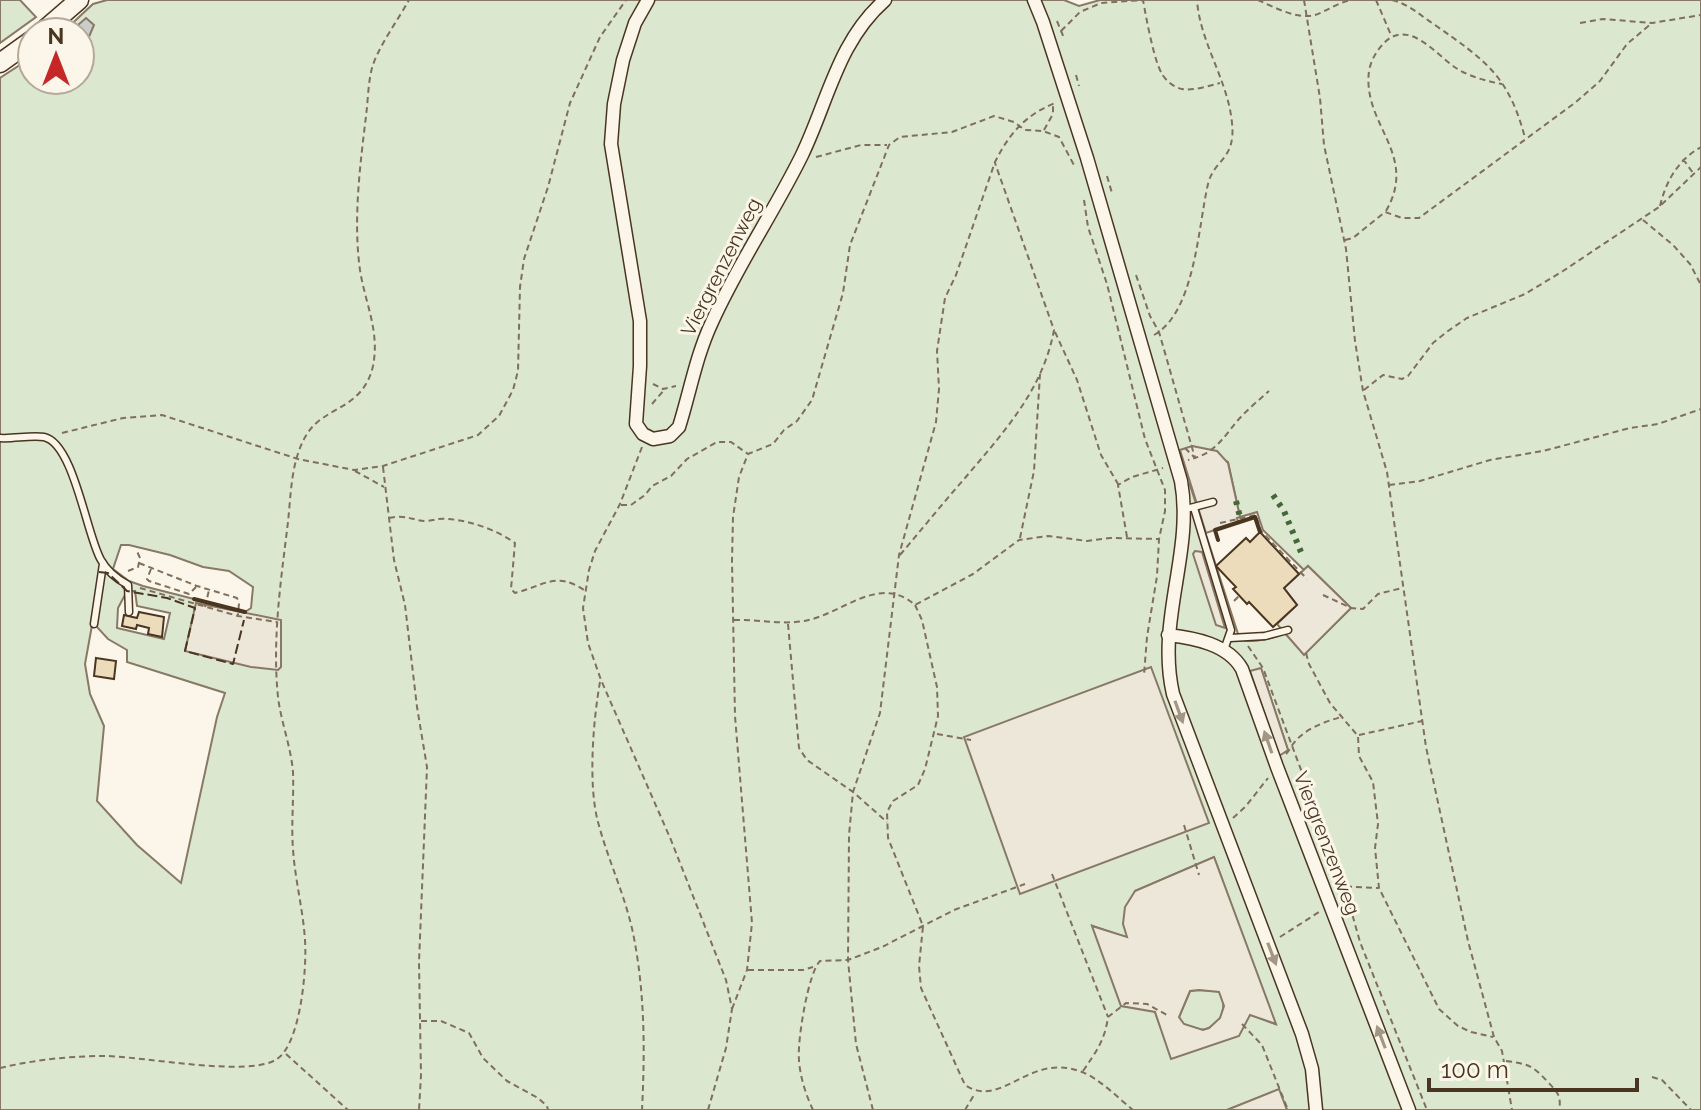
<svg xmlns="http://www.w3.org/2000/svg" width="1701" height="1110" viewBox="0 0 1701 1110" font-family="Raleway,sans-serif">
<rect width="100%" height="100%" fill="#fbf6e9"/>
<path fill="#dce7d0" stroke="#887966" stroke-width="2" fill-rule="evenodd" d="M0 0H20L36 17 0 43Z
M107 0H1064L1079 6 1100 0H1701V1110H1287L1278 1090 1227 1110H0V78L32 57V80H80V32H63L93 4ZM1192 446 1228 462 1240 517 1257 512 1263 530 1304 570 1308 566 1351 608 1304 654 1285 633C1273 639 1253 643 1240 640L1190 485ZM121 545H129L170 555 203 567 229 571 253 587 251 608 245 612 143 586 129 581 113 569ZM127 591H135L137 606 170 613 164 639 117 628 118 608ZM98 592 96 626 108 639 127 650V662L225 693 217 717 181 883 137 845 97 801 104 726 90 694 85 664ZM1261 669 1288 750 1279 754 1250 672ZM1214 857 1275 1024 1250 1014 1189 1052 1172 1058 1155 1012 1093 926 1128 938 1135 891Z
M1199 990 1219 991C1228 1005 1222 1025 1206 1029 1196 1032 1188 1026 1180 1022L1179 1017 1190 991Z"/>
<path fill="#ede7d9" stroke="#887966" stroke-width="2" fill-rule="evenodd" d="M1192 446 1217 451 1228 463 1240 517 1237 518 1238 522 1206 533 1180 450Z
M1195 551 1202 552 1225 628 1216 625 1193 554Z
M1308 566 1351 608 1304 655 1277 624 1297 605 1284 588Z
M196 603 281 620V667L278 670 251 667 185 651Z
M1151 667 1209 823 1020 894 964 737Z
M1261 668 1288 750 1279 756 1250 671Z
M1214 857 1276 1024 1250 1015 1239 1036 1171 1059 1155 1012 1121 1006 1092 926 1127 937 1123 924 1125 907 1135 891ZM1199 990 1219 992 1224 1006 1220 1018 1209 1028 1203 1030 1184 1024 1179 1017 1190 991Z
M1279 1089 1287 1110H1227Z"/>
<path fill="#c9cecd" stroke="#887966" stroke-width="2" d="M86 18 94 25 88 39 80 45V32H70Z"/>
<path fill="#ecdcbc" stroke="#4a3520" stroke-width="2" d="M1260 532 1299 574 1284 588 1297 605 1273 627 1249 602 1247 604 1233 589 1236 587 1216 566 1246 538 1250 542Z
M139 612 164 617 162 637 148 634 149 628 137 625 136 629 122 626 124 615 137 618Z
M96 658 116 661 114 679 94 676Z"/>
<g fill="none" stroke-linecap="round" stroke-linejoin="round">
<g stroke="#4a3520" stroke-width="9">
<path id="lane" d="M0 438C14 439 30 435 44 437 74 443 87 537 101 560 107 571 117 579 128 585L129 612
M1190 508 1213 502
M1194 508 1231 630 1224 650
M94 624 103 564
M1230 638 1265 636 1288 630"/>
</g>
<g stroke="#4a3520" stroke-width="15">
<path id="street" d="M648 0 635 23 623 60 614 104 611 144 640 321V366L636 424 643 434 653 439 670 436 679 427C690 392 696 356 712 322 738 264 774 212 802 155 828 101 838 41 885 0
M1034 0 1043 22 1087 158 1181 481C1194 552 1156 620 1173 694L1302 1034 1312 1069 1316 1110
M1168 635C1194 638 1228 644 1242 669L1277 767 1409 1110"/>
</g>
<g stroke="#4a3520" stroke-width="21">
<path id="secondary" d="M42 32 79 0
M0 63 32 40"/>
</g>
<path stroke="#7f6f5c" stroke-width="2" stroke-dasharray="6 4" stroke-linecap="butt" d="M1258 0C1274 7 1297 20 1315 15 1327 11 1337 3 1351 0
M1304 0 1320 98 1324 145 1346 249 1355 341 1363 391 1387 472 1426 747 1468 941 1494 1037 1502 1051 1512 1110
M1376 0 1391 35
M1392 0C1409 4 1421 16 1435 25 1485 60 1509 76 1525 138
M1057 21 1064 38
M1580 23 1603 19 1652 23 1701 15
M1061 31 1080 12 1101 3 1143 0C1146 17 1154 61 1162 74 1166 81 1175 88 1182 89 1194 91 1208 86 1220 83
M1076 75 1079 86
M1044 130 1053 114V104
M816 157 861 145H887
M1683 159 1693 173
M1107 176 1112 193
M1084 200 1088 227 1107 284 1145 439 1165 490V511L1159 539 1157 576 1147 637 1144 675
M1660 206C1666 181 1678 160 1701 147
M1386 211C1419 154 1362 125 1369 71 1371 60 1376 52 1383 44 1408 17 1435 54 1456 68 1470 77 1486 81 1502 84
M1643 220 1673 245 1690 264 1701 285
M1345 240 1353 238 1385 212 1402 218H1419L1576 102 1600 81 1627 44 1652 23
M1136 275 1150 316 1159 332 1195 458C1217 451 1225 435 1239 419 1248 409 1259 400 1269 391
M1055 332 1077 380 1101 455 1118 484
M1154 335C1195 312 1198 227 1208 184 1214 159 1236 160 1232 123 1228 80 1200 43 1197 0
M653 384 663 389 676 386
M1364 390 1383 375 1402 379 1408 376 1433 343 1448 331 1467 318 1525 294 1563 271 1659 207 1701 167
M652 404 665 389
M62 433 123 418 162 415 298 459 354 470 383 466 478 435 499 416 513 390 518 371 520 287 524 259 548 187 570 103 600 37 626 0
M642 447 620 504 595 551 589 570 583 608 588 643 601 680 671 840 726 980 732 1009 726 1048 708 1110
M1185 448 1195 458 1188 460
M383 467 394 560 405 605 417 707 427 767 419 962 421 1075 419 1110
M355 471 384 487
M1389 485 1420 481 1490 460 1543 451 1630 428 1658 424 1701 409
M621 505H631L645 495 652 486 671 476 687 459 717 442H731L748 454
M389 518C408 514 412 521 427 521 434 520 440 518 447 519 469 520 497 530 515 543L511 589 515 593C543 586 556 571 584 590
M1220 523 1256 515 1261 531 1307 579
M1127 537 1118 485 1132 477 1163 468
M1020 538 1034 471 1040 374
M900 555C922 529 943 503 965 478 1003 433 1043 390 1054 330L995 163
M139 563 197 586 237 598 239 603 238 615
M151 569 147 579 149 581 189 594 196 587
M128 571 138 567 140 558 136 549
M140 588 238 616 277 622
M1323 595 1351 608 1363 609 1378 594 1402 588
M1234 601 1239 596
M915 605 922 620 937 687 938 716 925 769 918 785 893 801 887 812 888 838 923 926 919 966 921 988 965 1085C1002 1110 1029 1051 1082 1072 1100 1079 1118 1098 1133 1110
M205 607 209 590
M734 620C757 619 781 625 804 621 841 615 879 573 915 605L973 574 1019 540 1048 536 1087 541 1110 538 1159 539
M788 624 799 748 807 760 853 792 887 822
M1248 646 1263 668 1344 885 1360 942 1427 1110
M1306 653 1309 664 1330 703 1358 736 1359 756 1373 782 1378 824 1375 848 1379 888 1439 1009 1458 1026 1471 1032 1493 1037
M600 682C593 721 588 785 598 822 608 860 625 895 633 933 645 992 645 1051 642 1110
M937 734 971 740
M1359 735 1422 721
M1286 754C1289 751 1291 747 1293 744 1304 729 1324 722 1341 717
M1233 818 1246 806 1268 778
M1184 825 1199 875
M1052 874 1108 1017
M1336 886 1378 888
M1280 937 1319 912
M748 970H803L813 967
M732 1009 747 970 752 923 735 716 732 561 733 517 739 477 748 454 773 444 784 430 797 421 812 400 843 293 850 245 889 145 900 137 952 132 994 116 1014 122 1025 130 1043 131 1059 137 1075 167
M421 1021H441L469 1033 483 1058 507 1081 538 1098 547 1106 548 1110
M1242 1024 1262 1045 1288 1110
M286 1054 348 1110
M1506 1061C1528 1064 1532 1065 1547 1081 1556 1091 1562 1095 1559 1110
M0 1068C34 1060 69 1056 104 1056 142 1056 249 1078 277 1059 301 1043 307 967 305 940 303 909 295 880 293 849 291 824 294 798 293 772 291 747 281 722 278 697 272 639 281 580 288 522 291 494 291 459 307 434 324 406 363 410 373 366 380 331 365 303 360 270 353 220 360 166 366 116 368 101 368 83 372 68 378 47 398 20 409 0
M1083 1071C1096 1052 1105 1040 1108 1017L1126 1003 1147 1004 1167 1015
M1652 1077 1662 1080 1691 1110
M813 1110C806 1095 800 1077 799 1060 797 1042 808 973 820 961L848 960 882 947 954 910 1025 884
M873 1110 856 1044 848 960 849 835 853 792 880 713 899 555 936 422 939 389 937 351 945 298 956 275 995 162C1009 134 1025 115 1055 103
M965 1110 974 1095"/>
<use href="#lane" stroke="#fbf6e9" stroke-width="6"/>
<use href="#street" stroke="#fbf6e9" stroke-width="12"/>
<use href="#secondary" stroke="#fbf6e9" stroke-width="18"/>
<path stroke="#436837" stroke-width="6" stroke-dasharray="4 6" stroke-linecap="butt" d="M1273 495 1284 511 1301 552
M1236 501 1240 517"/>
<path stroke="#4a3520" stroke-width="2" stroke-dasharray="10 4" stroke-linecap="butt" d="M99 572 108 573 127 591 167 598 195 608 185 651 233 664 244 620"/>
<path stroke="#4a3520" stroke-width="4" d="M1218 540 1215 530 1255 517 1260 532
M194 599 245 612"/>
</g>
<defs><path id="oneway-solid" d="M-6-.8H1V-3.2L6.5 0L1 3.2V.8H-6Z" transform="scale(2)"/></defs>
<g fill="#a29684">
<use href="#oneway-solid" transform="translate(1179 712) rotate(70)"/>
<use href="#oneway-solid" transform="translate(1268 742) rotate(-109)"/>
<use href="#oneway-solid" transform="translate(1272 954) rotate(69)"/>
<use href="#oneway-solid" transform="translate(1381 1037) rotate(-111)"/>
</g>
<g text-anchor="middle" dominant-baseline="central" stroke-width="6" stroke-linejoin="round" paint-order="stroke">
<g font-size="20" fill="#4a3520" stroke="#fbf6e9">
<text transform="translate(721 267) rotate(-63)">Viergrenzenweg</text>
<text transform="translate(1327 843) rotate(69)">Viergrenzenweg</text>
</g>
</g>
<g transform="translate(56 56)"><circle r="38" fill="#fbf6e9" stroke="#b4a999" stroke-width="2"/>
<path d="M0-6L14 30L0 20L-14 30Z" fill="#c62828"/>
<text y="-12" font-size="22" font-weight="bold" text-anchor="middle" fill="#4a3520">N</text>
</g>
<path d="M1429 1078v12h208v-12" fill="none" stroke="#4a3520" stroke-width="4"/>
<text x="1441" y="1078" font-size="24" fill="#4a3520" stroke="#fbf6e9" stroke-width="6" paint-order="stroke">100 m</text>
</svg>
